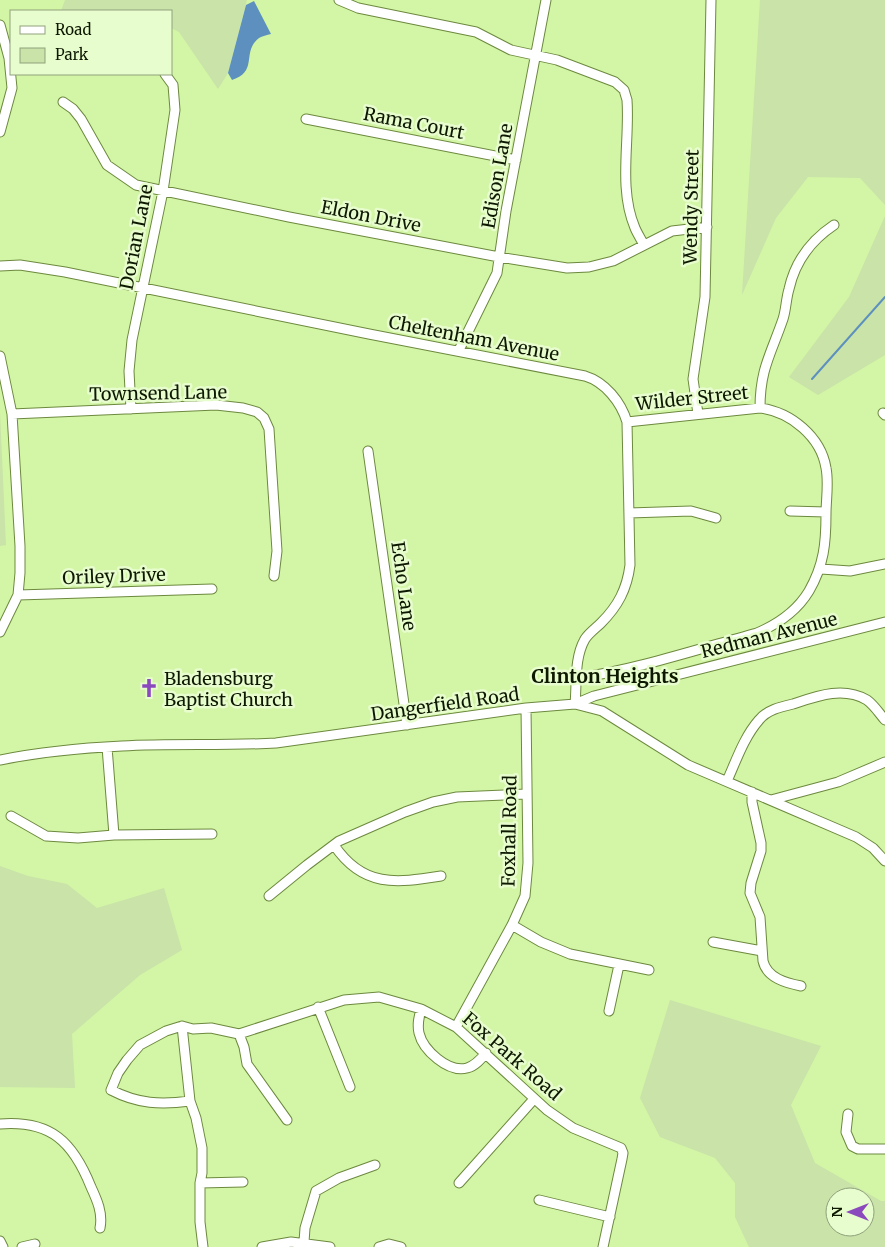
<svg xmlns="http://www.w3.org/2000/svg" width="885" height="1247" viewBox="0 0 885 1247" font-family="Merriweather,serif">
<rect width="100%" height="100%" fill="#d3f5a6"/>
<path fill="#c9e3a8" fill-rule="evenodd" d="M65 0H247L228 73 218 89 179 32 171 28V11H61Z
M760 0H885V205L860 178 808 177 776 218 742 295Z
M885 216V355L818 395 789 377 849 297Z
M0 413 6 545 0 546Z
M0 866 28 876 67 884 97 908 164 888 182 950 140 975 72 1034 75 1088 0 1087Z
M670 1000 821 1046 791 1105 815 1163 881 1201H885V1247H749L735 1217V1183L715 1158 660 1137 640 1098ZM835 1197H865V1227H835Z"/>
<path fill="#5d90bf" d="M254 1 271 34C267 35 262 36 259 38 241 52 259 71 232 80L228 73 246 5Z"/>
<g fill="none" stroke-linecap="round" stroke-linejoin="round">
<path stroke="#5d90bf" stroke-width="2" d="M812 379 885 297"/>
<g stroke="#6c893e" stroke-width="11">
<path id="minor" d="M339 0 358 8 476 32 511 50 557 60 615 82 624 90 627 100C630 141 618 188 635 228 637 233 641 239 644 245
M0 25 9 58 12 88 0 132
M63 102 73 109 81 119 107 165 136 185 289 217 499 257 567 268 589 267 613 261 672 231 707 227
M306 119 516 160
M0 266 20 265 65 272 369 334 585 376C605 382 621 402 627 422L630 565C627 589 618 606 601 623 596 628 589 633 585 639 574 658 577 683 575 704L594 696 885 622
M459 350 497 273 506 211 546 0
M0 356 12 414 20 546V573L18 595 0 632
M760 408C760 369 771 354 783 319 786 310 786 299 789 289 795 262 810 241 834 225
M131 409 129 371 132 340 163 191 175 110 173 85 165 74
M883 413 885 415
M12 414 216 405 243 408 257 412 264 418 269 429 277 551 274 576
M698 414 693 379 705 297 711 0
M368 451 407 725
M790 511 826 512
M629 513 691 511 716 518
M821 569 850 571 885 564
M18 595 212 589
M578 678C638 669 698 649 757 633 778 624 797 611 809 591 824 565 826 543 826 514 826 499 829 483 826 468 821 437 791 412 760 408L627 422
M107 747 114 835
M0 760C40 752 81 748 122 746 173 743 224 746 276 743L526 708 575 704 602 711 688 765 856 837 873 848 885 861
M727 781C736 761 744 737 759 720 767 710 780 707 793 704 817 696 843 686 867 700 874 705 879 713 885 720
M752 792V802L761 843V851L751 883 750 893 760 917 763 961C767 978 786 983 801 986
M771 800 838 782 885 762
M11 816 46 836 78 838 114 835 212 834
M334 845C363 888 396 883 441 876
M269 896 307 865 339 841 405 812 433 802 457 797 527 794
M512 925 541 942 570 954 649 970
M713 942 762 951
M318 1007 350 1087
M421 1009C419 1017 417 1024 419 1033 423 1050 448 1073 467 1068 475 1066 481 1059 486 1053
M609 1011 619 965
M182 1026 190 1101 196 1118 202 1148V1173L200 1183V1222L203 1247
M456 1027 512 925 525 896 528 863 526 708
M239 1034 244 1047 247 1064 287 1120
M190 1101C161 1105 138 1104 111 1090L118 1073 127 1060 140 1045 166 1031 182 1026 193 1029 211 1028 239 1034 344 1000 379 997 421 1009 456 1027 547 1110 573 1128 621 1148 623 1153 622 1159 603 1247
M848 1114 846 1132 852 1146 858 1149H885
M0 1124C51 1120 73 1142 91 1187 97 1200 103 1213 100 1228
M200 1183 243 1182
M459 1183 534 1099
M539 1200 610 1217
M0 1241 3 1247
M304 1242 305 1228 316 1191 339 1178 375 1165
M22 1247 35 1244
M262 1247 291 1242 330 1247
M379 1247 389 1244 401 1247"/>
</g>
<use href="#minor" stroke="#fff" stroke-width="9"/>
</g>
<defs>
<g id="church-bare" transform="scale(1.5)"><path d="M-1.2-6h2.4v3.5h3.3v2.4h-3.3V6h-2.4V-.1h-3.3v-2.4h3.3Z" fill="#8a49bd" stroke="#e8fdce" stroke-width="2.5" paint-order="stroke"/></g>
</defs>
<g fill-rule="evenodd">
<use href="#church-bare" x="149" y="688"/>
</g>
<g text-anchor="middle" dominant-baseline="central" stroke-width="5" stroke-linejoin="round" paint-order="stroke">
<g font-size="18" fill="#0d1800" stroke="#e8fdce">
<text transform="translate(414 123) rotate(11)">Rama Court</text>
<text transform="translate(497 176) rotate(-80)">Edison Lane</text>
<text transform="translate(691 207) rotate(-89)">Wendy Street</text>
<text transform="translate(371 216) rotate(11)">Eldon Drive</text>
<text transform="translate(136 237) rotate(-79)">Dorian Lane</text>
<text transform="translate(474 338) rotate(11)">Cheltenham Avenue</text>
<text transform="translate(158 393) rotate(-1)">Townsend Lane</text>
<text transform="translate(692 398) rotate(-6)">Wilder Street</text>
<text transform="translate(114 576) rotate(-2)">Oriley Drive</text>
<text transform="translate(404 586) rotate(82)">Echo Lane</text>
<text transform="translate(769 635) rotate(-14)">Redman Avenue</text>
<text transform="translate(445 704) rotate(-8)">Dangerfield Road</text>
<text transform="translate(509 831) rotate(-89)">Foxhall Road</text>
<text transform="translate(512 1056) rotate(41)">Fox Park Road</text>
</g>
<g font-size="18" fill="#0d1800" stroke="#e8fdce" text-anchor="start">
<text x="164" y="678">Bladensburg<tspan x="164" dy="21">Baptist Church</tspan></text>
</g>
<g font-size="19" font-weight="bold" fill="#0d1800" stroke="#e8fdce">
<text x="605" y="676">Clinton Heights</text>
</g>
</g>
<rect x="10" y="10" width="162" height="65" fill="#e8fdce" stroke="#90a17c"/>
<rect x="20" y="26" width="25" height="8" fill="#ffffff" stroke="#90a17c"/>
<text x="55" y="35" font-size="15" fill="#0d1800">Road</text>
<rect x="20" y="48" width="25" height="15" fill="#c9e3a8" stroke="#90a17c"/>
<text x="55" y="60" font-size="15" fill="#0d1800">Park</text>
<g transform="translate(850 1212) rotate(270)"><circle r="24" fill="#e8fdce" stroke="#90a17c"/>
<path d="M0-4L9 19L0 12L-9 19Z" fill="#8a49bd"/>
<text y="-8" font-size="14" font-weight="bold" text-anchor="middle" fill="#0d1800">N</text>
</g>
</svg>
